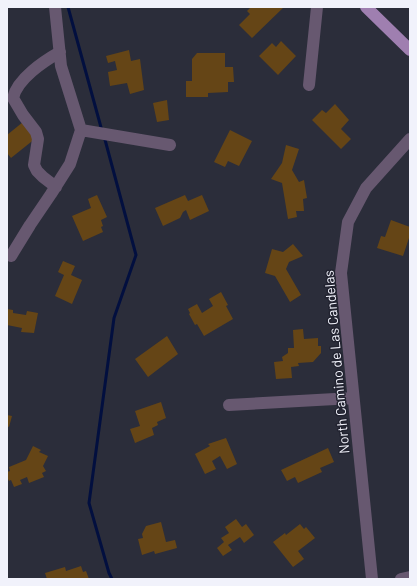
<svg xmlns="http://www.w3.org/2000/svg" width="417" height="586" viewBox="0 0 417 586" font-family="Barlow,sans-serif">
<rect width="100%" height="100%" fill="#2b2d3a"/>
<g fill="none" stroke-linecap="round" stroke-linejoin="round">
<path stroke="#020f3f" stroke-width="3" d="M68 7 102 131
M104 136 136 255 114 318 89 503 109 573 112 579"/>
</g>
<path fill="#654516" d="M251 7H284L252 38 239 25 250 14 247 11Z
M281 41 296 56 278 75 259 56 272 43 276 47Z
M129 50 131 61 140 59 144 90 130 94 127 83 110 86 108 72 117 70 115 61 108 63 106 56Z
M197 53H225V67H233L234 82H228V92L208 93V97H186V81H192V59Z
M167 100 169 120 157 122 153 103Z
M335 104 349 120 341 129 351 139 341 149 312 120 322 110 326 113Z
M23 122 36 138 11 158 7 153V135Z
M230 130 252 141 239 166 228 161 225 167 214 162Z
M286 145 299 149 292 170 299 182 304 180 307 198 303 199 304 211H296L297 217 288 219 282 183 271 179 282 163Z
M97 195 107 217 101 220 103 226 101 227 103 232 83 241 72 216 91 208 88 199Z
M185 195 188 201 202 195 209 211 190 220 186 210 183 212 180 218 163 226 155 208Z
M391 220 410 227V235L403 256 377 248 381 236 385 237Z
M293 244 303 256 289 262 286 269 301 295 290 302 275 276 265 273 272 249 283 252Z
M63 261 75 266 71 275 82 280 72 304 55 296 64 275 58 272Z
M221 292 228 305 226 306 233 319 204 336 197 324 195 325 189 314 190 313 188 309 197 304 202 313 213 306 209 299Z
M7 309 13 310V313L26 315 27 311 38 313 34 333 21 332 22 328 7 325Z
M303 329 304 339 318 338V346H321V353L313 362 298 363 299 366 291 367 292 378 276 379 274 362 283 361 282 357 288 353V348H294L293 330Z
M167 336 178 354 148 377 135 359Z
M161 402 166 418 157 422 158 425 152 428 154 435 135 443 130 429 140 426 135 411Z
M7 415 12 416 9 427 7 426Z
M226 438 237 464 227 469 220 456 212 461 216 469 205 474 195 454 210 446 208 444Z
M33 446 41 450 39 452 48 456 43 466 46 471 42 473 44 477 29 483 27 477 20 480 22 484 14 487 11 480 9 481 7 477V472L10 471 9 467 26 460Z
M328 448 334 462 320 468 322 472 298 483 295 477 287 481 281 470Z
M236 519 242 527 246 524 254 535 244 543 240 537 228 545 232 550 223 556 217 548 224 542 221 538 229 533 225 527Z
M161 522 166 542 175 540 177 548 155 554 154 551 142 555 138 539 143 538 142 534 146 526Z
M300 524 304 529 306 527 315 538 298 551 304 559 293 567 273 542 285 533 286 535Z
M81 566 83 572 86 571 89 579H47L45 573 65 567 66 571Z"/>
<g fill="none" stroke-linecap="round" stroke-linejoin="round">
<path stroke="#675870" stroke-width="12" d="M309 85 317 7
M81 130 170 145
M56 187 43 177 37 171 34 165 38 139 36 132 23 115 13 98C17 79 44 61 60 52
M11 256 30 225 51 194 70 164 81 130 61 66 55 7
M229 405 353 398
M372 579 341 273 348 222 366 188 410 139
M401 579 410 577"/>
<path stroke="#9f7fb0" stroke-width="12" d="M366 7 410 50"/>
</g>
<g text-anchor="middle" dominant-baseline="central" stroke-width="3" stroke-linejoin="round" paint-order="stroke">
<g font-size="14" fill="#f1f2fb" stroke="#222330">
<text transform="translate(336 362) rotate(-95)">North Camino de Las Candelas</text>
</g>
</g>
<rect width="417" height="586" fill="none" stroke="#f1f2fb" stroke-width="16"/>
</svg>
